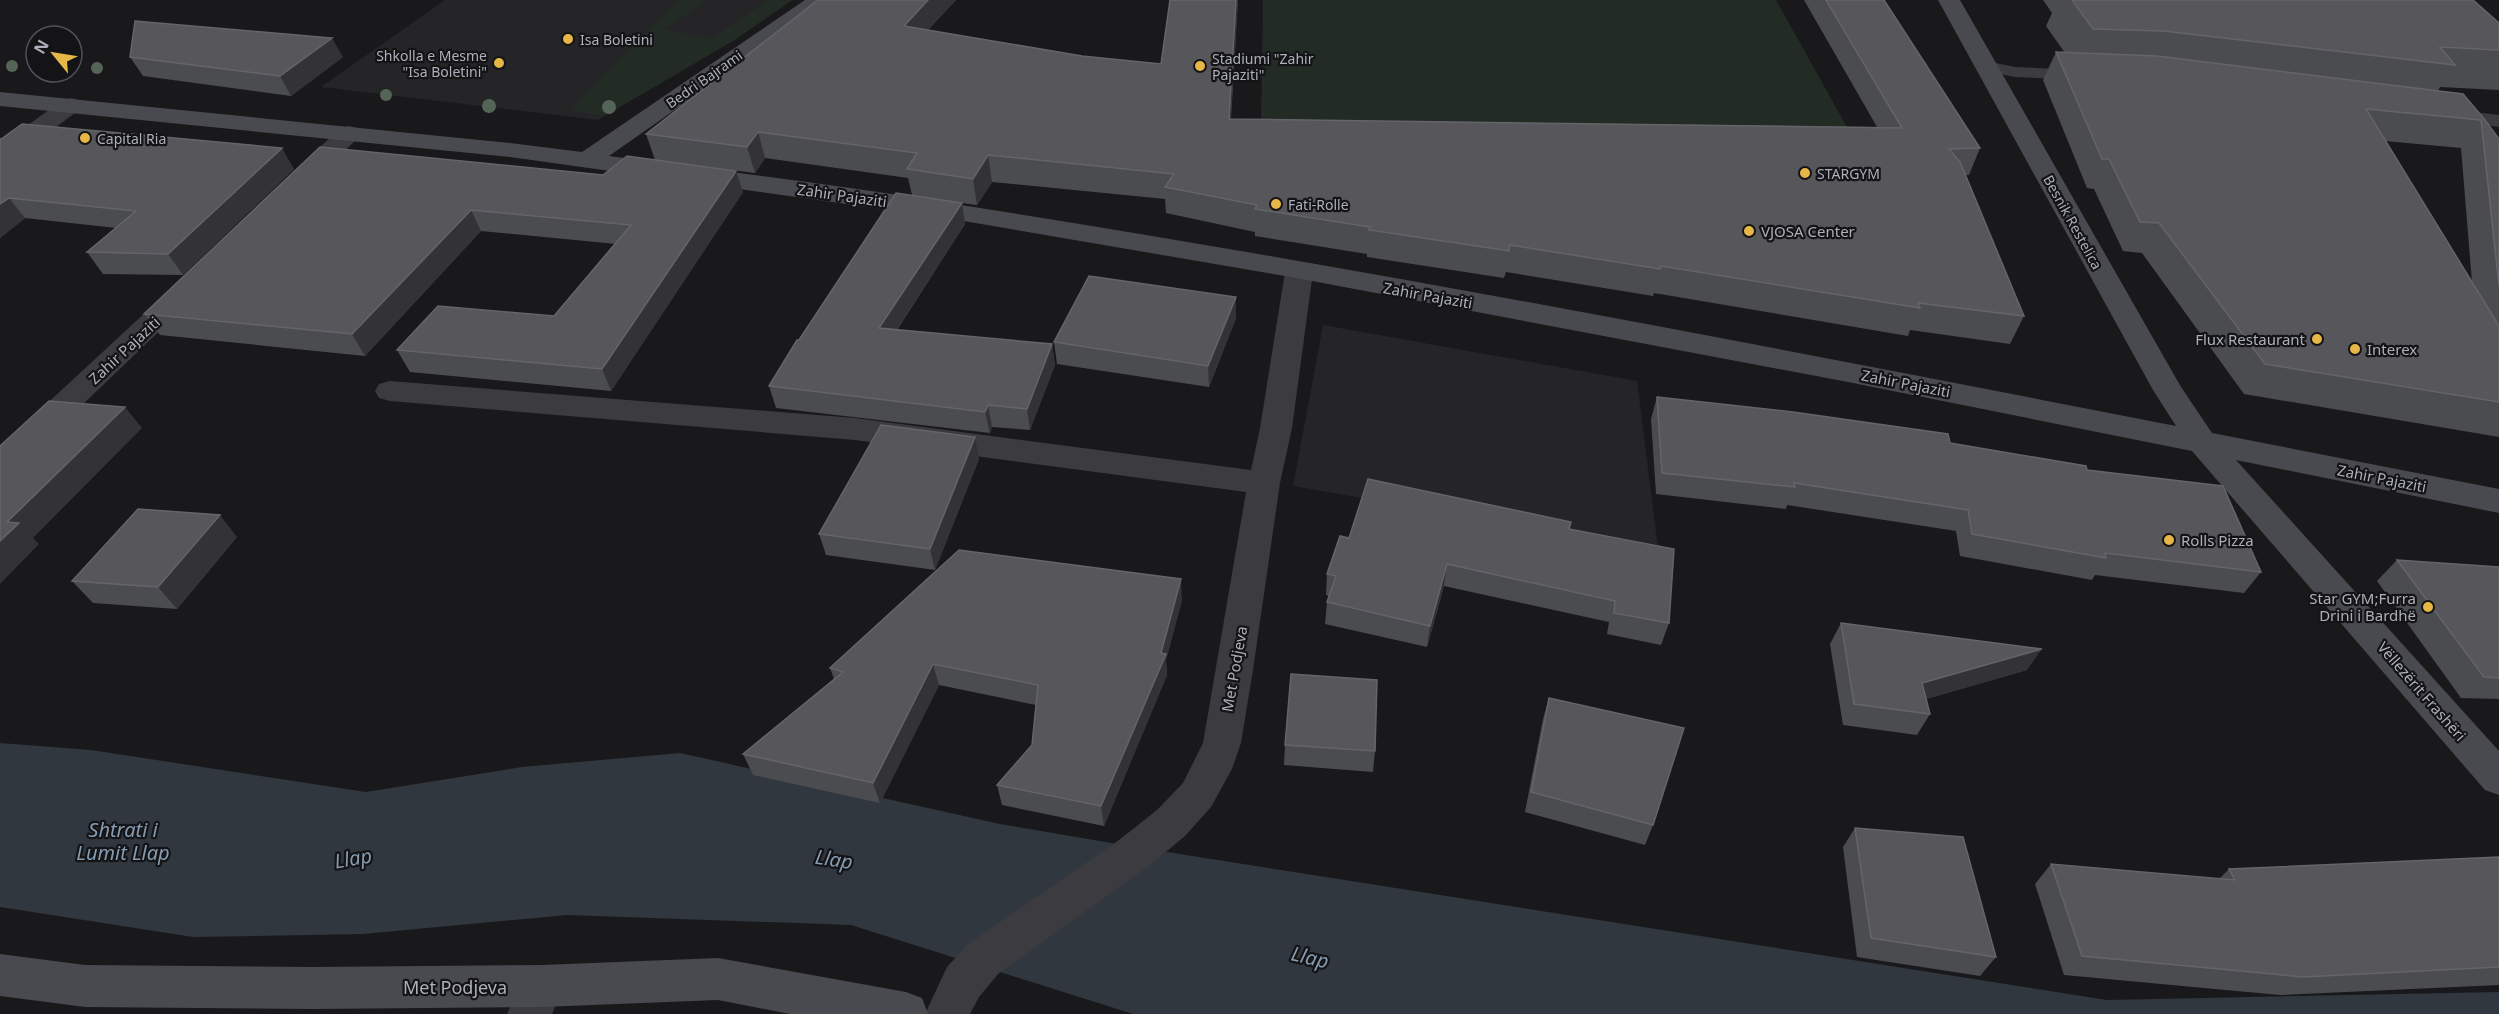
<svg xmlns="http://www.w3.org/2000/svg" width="2499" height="1014" viewBox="0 0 2499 1014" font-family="'Noto Sans',sans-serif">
<rect width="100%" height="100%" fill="#19191b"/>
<path fill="#252528" d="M445 0H793L733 41 598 120 321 87Z
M1323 325 1637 381 1658 549 1293 486Z"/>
<path fill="#232b25" d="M678 0H708L664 29 711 39 769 0H792L733 41 604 116 570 110Z
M1263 0H1776L1852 136 1261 132Z"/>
<path fill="#30373f" d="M0 743 91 750 366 792 522 767 680 753 1000 824 1135 847 2107 1000 2499 992V1014H1133L851 925 567 915 363 934 193 937 0 907Z"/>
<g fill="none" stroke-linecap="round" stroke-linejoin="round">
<path fill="#3b3b40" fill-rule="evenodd" d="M1986 61 2015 67 2081 70 2087 71 2090 75 2087 79 2081 80 2015 77 1980 70 1977 66 1980 62Z
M2451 109 2499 115V127L2445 119 2442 115 2445 111Z"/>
<path fill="#3b3b40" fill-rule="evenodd" d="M71 98 79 100 83 105 79 110 9 162 0 164V145L63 100Z
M349 126 358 128 361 133 358 138 310 184 301 187 292 184 288 179 292 174 340 128Z
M1299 264 1309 266 1313 272 1292 428 1280 483 1253 670 1241 743 1232 769 1211 807 1185 836 1149 866 998 974 979 997 970 1014H925L947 967 968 944 1119 840 1157 810 1183 783 1203 743 1246 492 855 440 390 401 379 398 375 391 379 384 390 381 855 418 1251 470 1260 428 1285 272 1289 266Z
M184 283 194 286 198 292 194 298 11 473 0 476V447L174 286Z
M542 965 558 971 564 986 552 1014H507L526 971Z"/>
<path fill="#494a50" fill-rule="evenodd" d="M805 0H830L826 4 609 156C720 171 831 184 942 202 1355 266 1766 346 2176 426L2153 390 1938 0H1960L2181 387 2212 433 2499 489V513L2236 460 2499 751V795L2485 790 2192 451 1848 382 1291 277 940 217 510 157 0 106V92L510 143 582 152Z
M0 954 85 965 313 967 542 965 718 958 906 992 922 998 928 1014H790L718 1000 542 1007 313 1009 85 1007 0 996Z"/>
</g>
<g fill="#546557">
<circle cx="12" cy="66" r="6"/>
<circle cx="97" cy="68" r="6"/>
<circle cx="386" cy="95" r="6"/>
<circle cx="489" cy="106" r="7"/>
<circle cx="609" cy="107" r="7"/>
</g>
<path fill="#4b4c50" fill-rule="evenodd" d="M818 0H956L928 30 1082 56 1161 64 1238 0 1231 119 1877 127 1804 0H1884L1980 148 1969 175H1965L2024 316 2010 344 1910 330 1908 336 1654 293 1653 296 1506 272 1504 278 1367 257V254L1255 236V232L1166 213 1165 199 992 182 977 205 962 203 965 224 897 330 1052 344 1055 365 1030 430 992 427 990 433 776 408 769 386 799 340 912 195 908 178 765 158 755 173 655 160 646 134Z
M2043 0H2473L2499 23V90L2440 87 2438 91 2463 94 2499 139V437L2244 394 2142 253 2123 251 2094 189 2087 188 2043 80 2056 52 2065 53 2046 26 2052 13ZM2385 141 2461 148 2472 282Z
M130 57H343L291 96 143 76Z
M0 137 1 139 294 169 183 275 103 274 87 252 116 228 25 218 0 238Z
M320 147 743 192 611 391 410 372 397 350 554 316 616 244 481 231 365 356 160 335 144 314Z
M1236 318 1209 387 1057 364 1054 342Z
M1657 397 1950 443 2087 470 2261 572 2244 593 2095 575 2092 580 1960 556 1956 531 1787 505 1786 509 1656 494 1651 419Z
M979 459 935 570 826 555 819 534Z
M1569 529 1669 623 1661 645 1607 634 1609 622 1444 586 1427 647 1325 624 1327 602 1329 596 1326 595 1327 574 1349 538Z
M237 537 177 609 93 603 72 581Z
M2397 560 2499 567V699L2461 698 2377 581Z
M1182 600 1166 660 1167 675 1104 826 1002 805 997 785 1032 745 1036 705 939 685 880 803 753 775 743 754 834 679 830 668Z
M1841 623 2027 670 1926 699 1930 714 1917 735 1843 725 1830 644Z
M1549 698 1653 825 1645 845 1525 812 1543 719Z
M1285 745 1375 751 1373 772 1284 765Z
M1855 828 1996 957 1980 976 1857 957 1843 847Z
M2499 857V985L2280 995 2064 975 2035 884 2051 864 2219 879 2229 869Z"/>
<path fill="#333336" d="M928 0H956L908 51 904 26Z
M1236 0H1238L1229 145V119Z
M332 38 343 57 291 96 280 76Z
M758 132 765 158 755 173 747 147Z
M282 148 294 169 183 275 168 254Z
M988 155 992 182 977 205 973 179Z
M736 171 743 192 611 391 602 369Z
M9 198 25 218 0 238V204Z
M962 203 965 224 884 349 879 328Z
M471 210 481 231 365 356 352 334Z
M1236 297V318L1209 387 1208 366Z
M1052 344 1055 365 1030 430 1027 409Z
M988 405 992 427 990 433 985 412Z
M125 407 142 428 33 538 39 544 0 584V541L7 522Z
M975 437 979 459 935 570 930 549Z
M220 515 237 537 177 609 158 587Z
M1447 564 1444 586 1427 647 1430 626Z
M1181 579 1182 600 1166 660 1167 675 1104 826 1101 806 1161 653Z
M2042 649 2027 670 1909 704 1922 683Z
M933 664 939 685 880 803 873 783Z"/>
<path fill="#56565b" stroke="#64646a" stroke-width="1.5" d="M818 0H928L904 26 1082 56 1161 64 1170 0H1236L1229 119 1902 128 1826 0H1884L1980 148 1949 149 1960 162 2024 316 1918 303 1920 308 1661 266 1660 269 1510 245 1509 251 1369 230 1370 227 1255 209 1257 205 1165 187 1174 174 988 155 973 179 907 169 917 153 758 132 747 147 646 134Z
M2072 0H2473L2499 23V50L2440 47 2455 65 2163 31 2093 29Z
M135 21 332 38 280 76 130 57Z
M2056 52 2157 56 2463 94 2485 120 2499 139V286L2481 120 2366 109 2499 326V402L2265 364 2159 223 2140 222 2109 159H2102Z
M22 124 282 148 168 254 87 252 136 211 9 198 0 204V140Z
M320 147 603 175 627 156 736 171 602 369 397 350 438 306 554 316 631 225 471 210 352 334 144 314Z
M896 193 962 203 879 328 1052 344 1027 409 988 405 985 412 769 386 797 340H799Z
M1089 276 1236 297 1208 366 1054 342Z
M1657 397 1793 412 1948 434 1950 443 2086 466 2087 470 2223 486 2261 572 2105 553 2106 558 1972 534 1968 510 1794 483 1795 487 1662 473Z
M49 401 125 407 7 522 19 523 0 541V446Z
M881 425 975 437 930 549 819 534Z
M1368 479 1571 522 1569 529 1674 549 1669 623 1614 613 1615 601 1447 564 1430 626 1327 602 1336 576 1327 574 1340 536 1349 538Z
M138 509 220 515 158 587 72 581Z
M959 550 1181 579 1161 653 1166 654 1101 806 997 785 1032 745 1038 685 933 664 873 783 743 754 843 672 830 668Z
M2397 560 2499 567V678L2484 677Z
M1841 623 2042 649 1922 683 1930 714 1854 704Z
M1291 674 1377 680 1375 751 1285 745Z
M1549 698 1684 728 1653 825 1531 792Z
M1855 828 1963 837 1996 957 1871 938Z
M2499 857V967L2303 977 2082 956 2051 864 2235 880 2229 869Z"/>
<g fill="#e6b746" stroke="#141416" stroke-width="2">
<circle cx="568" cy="39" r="6"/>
<circle cx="499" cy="63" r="6"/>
<circle cx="1200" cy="66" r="6"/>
<circle cx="85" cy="138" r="6"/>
<circle cx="1805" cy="173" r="6"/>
<circle cx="1276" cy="204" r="6"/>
<circle cx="1749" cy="231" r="6"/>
<circle cx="2317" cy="339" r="6"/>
<circle cx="2355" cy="349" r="6"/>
<circle cx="2169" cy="540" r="6"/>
<circle cx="2428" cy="607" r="6"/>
</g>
<g text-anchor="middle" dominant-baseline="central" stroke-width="4.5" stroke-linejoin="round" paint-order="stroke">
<g font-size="14" fill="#adb0ba" stroke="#141416" text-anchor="start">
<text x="580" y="39">Isa Boletini</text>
<text x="487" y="55" text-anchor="end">Shkolla e Mesme<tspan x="487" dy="16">"Isa Boletini"</tspan></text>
<text x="1212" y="58">Stadiumi "Zahir<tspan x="1212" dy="16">Pajaziti"</tspan></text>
<text x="97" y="138">Capital Ria</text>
<text x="1817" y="173">STARGYM</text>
<text x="1288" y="204">Fati-Rolle</text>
</g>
<g font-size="14" fill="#adb0ba" stroke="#141416">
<text transform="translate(704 79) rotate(-35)">Bedri Bajrami</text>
<text transform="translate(2073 222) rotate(61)">Besnik Restelica</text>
</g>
<g font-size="15" fill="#adb0ba" stroke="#141416">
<text transform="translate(842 195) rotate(8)">Zahir Pajaziti</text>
<text transform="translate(1428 295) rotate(10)">Zahir Pajaziti</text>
<text transform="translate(124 350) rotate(-43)">Zahir Pajaziti</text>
<text transform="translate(1906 383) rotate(11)">Zahir Pajaziti</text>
<text transform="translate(2382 478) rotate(11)">Zahir Pajaziti</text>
<text transform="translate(1234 669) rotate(-80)">Met Podjeva</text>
<text transform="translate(2422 691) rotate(49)">Vëllezërit Frashëri</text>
</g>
<g font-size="15" fill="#adb0ba" stroke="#141416" text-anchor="start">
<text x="1761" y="231">VJOSA Center</text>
<text x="2305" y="339" text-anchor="end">Flux Restaurant</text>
<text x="2367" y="349">Interex</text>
<text x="2181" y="540">Rolls Pizza</text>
<text x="2416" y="598" text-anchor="end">Star GYM;Furra<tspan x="2416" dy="17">Drini i Bardhë</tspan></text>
</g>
<g font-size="18" fill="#adb0ba" stroke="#141416">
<text x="455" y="987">Met Podjeva</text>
</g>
<g font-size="20" font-style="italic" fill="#869cb2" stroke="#141416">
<text x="123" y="829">Shtrati i<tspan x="123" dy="23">Lumit Llap</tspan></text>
<text transform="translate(353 858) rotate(-10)">Llap</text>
<text transform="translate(834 859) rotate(9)">Llap</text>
<text transform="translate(1310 957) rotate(13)">Llap</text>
</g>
</g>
<g transform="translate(54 54) rotate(300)"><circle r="28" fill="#141416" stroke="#515258" stroke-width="1.5"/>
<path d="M0-4.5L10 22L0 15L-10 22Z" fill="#e6b746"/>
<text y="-9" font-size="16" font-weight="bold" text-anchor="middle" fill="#adb0ba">N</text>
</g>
</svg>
